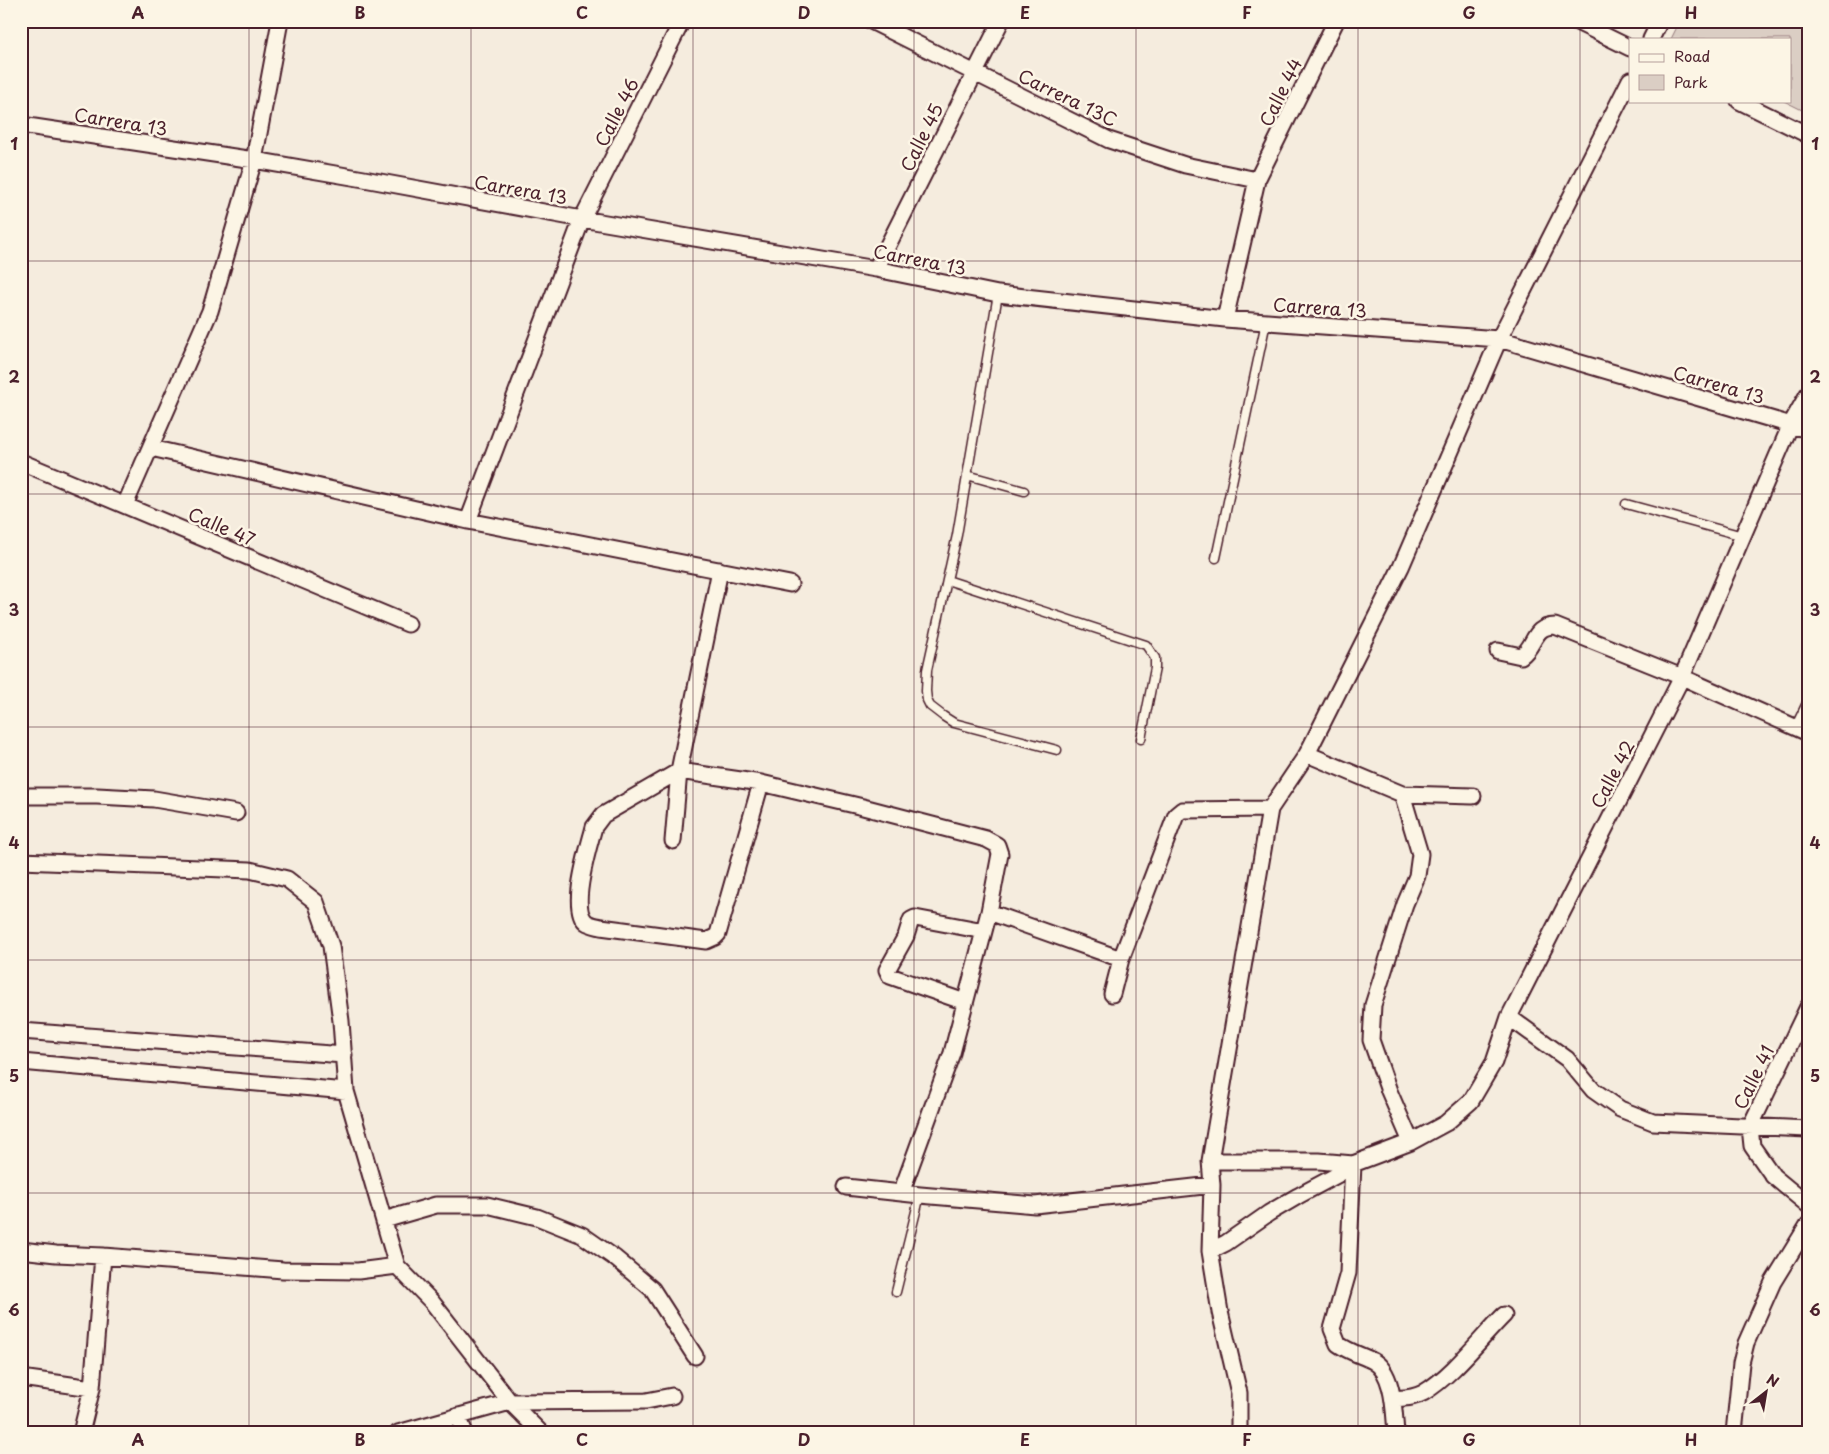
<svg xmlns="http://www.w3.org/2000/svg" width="1829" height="1454" viewBox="0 0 1829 1454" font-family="'Playpen Sans',sans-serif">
<rect width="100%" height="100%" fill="#f5ecde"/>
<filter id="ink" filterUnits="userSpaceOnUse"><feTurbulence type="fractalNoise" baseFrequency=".02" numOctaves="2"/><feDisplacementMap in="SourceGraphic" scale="10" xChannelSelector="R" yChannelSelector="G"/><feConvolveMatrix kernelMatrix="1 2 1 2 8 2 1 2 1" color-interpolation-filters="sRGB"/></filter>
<g filter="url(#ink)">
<path fill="#dbcec4" stroke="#927678" d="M1680 21H1808V113L1784 101H1790V39H1671Z"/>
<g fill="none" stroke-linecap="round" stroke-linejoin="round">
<g stroke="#4a1f2b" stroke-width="11">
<path id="lane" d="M998 294 957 535 927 670 926 691 927 700 930 706 943 716 954 723 1057 750
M967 475 1024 491
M1626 504 1743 536
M1216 558 1266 322
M947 580 1146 645 1155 658V668L1141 739
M1795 728 1808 701
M896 1292 920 1195"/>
</g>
<g stroke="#4a1f2b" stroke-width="19">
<path id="street" d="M682 21 582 219 468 521 790 584
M871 21 1109 140 1185 165 1257 180
M1575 21 1630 48
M1651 39 1660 21
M1739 101 1808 135
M21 125 254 160 364 179 582 219 876 269 998 294 1225 319 1499 339 1808 430
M876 269 1001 21
M1225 319 1257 180 1336 21
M151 448 468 521
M21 462 408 624
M125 505 210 311 254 160 280 21
M1498 651 1521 656C1536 646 1532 626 1555 626L1682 677 1808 733
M1307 754 1402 794 1420 854 1417 876 1405 904 1373 1005 1371 1040 1389 1091 1411 1142
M761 783 718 934 715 937 706 941 601 927C597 926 590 925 586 922 569 907 589 847 594 827L603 815 679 771 761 783 863 807 986 839 997 845 1000 854 989 912 952 1053 901 1193
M1402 794 1473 796
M21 796H97L154 799 236 813
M673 841 679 771 720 570
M21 861 250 870 287 879 316 902 331 946 341 1021 346 1091 397 1266 432 1302 510 1402 541 1433
M989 912 1121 959
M1112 994 1121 959 1176 815 1182 810 1270 809
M965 1002 890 976 887 970 906 936 911 920 915 918 984 931
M1808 1007 1750 1127 1752 1146 1773 1176 1808 1205
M1509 1017 1567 1059 1593 1090 1620 1109 1653 1122 1808 1129
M21 1031 344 1055
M21 1062 346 1091
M1210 1161H1319L1353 1164
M1353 1164 1348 1273 1332 1329 1338 1344C1349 1352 1361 1355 1373 1361 1394 1372 1394 1412 1396 1433
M846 1187 920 1195 1035 1205 1212 1185
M384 1220 436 1205H487L537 1217 582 1235 615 1258 652 1289 695 1356
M21 1250 56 1254 103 1256 283 1270 358 1271 397 1266
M1210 1251 1226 1243 1269 1213 1298 1196 1339 1174 1353 1164 1411 1142 1446 1123 1471 1101 1494 1062 1509 1017 1682 677 1791 424 1808 394
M21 1378 92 1388
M1393 1399C1404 1398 1414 1398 1423 1393 1452 1376 1480 1339 1504 1315
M458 1416 465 1433
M81 1433 92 1388 103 1256
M398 1433 510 1402 646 1401 672 1396
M1239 1433V1393L1220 1312 1210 1251 1212 1185 1210 1161 1270 809 1307 754 1401 567 1499 339 1630 80
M1734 1433 1741 1363 1746 1343 1773 1282 1808 1225"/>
</g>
<use href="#lane" stroke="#fcf5e5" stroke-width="8"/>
<use href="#street" stroke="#fcf5e5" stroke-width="15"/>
</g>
</g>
<path fill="none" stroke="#4a1f2b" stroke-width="1" stroke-opacity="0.55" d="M249 21V1433M471 21V1433M693 21V1433M914 21V1433M1136 21V1433M1358 21V1433M1580 21V1433M21 261H1808M21 494H1808M21 727H1808M21 960H1808M21 1193H1808"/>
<g text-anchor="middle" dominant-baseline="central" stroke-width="5" stroke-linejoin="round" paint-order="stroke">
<g font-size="18" fill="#4a1f2b" stroke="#fcf5e5">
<text transform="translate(1280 92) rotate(-64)">Calle 44</text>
<text transform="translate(1068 97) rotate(26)">Carrera 13C</text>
<text transform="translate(616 112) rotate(-63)">Calle 46</text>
<text transform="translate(121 121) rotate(9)">Carrera 13</text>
<text transform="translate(921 137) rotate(-64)">Calle 45</text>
<text transform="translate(521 189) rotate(10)">Carrera 13</text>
<text transform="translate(920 259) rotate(11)">Carrera 13</text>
<text transform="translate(1320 307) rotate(4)">Carrera 13</text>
<text transform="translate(1719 384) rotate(16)">Carrera 13</text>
<text transform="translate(222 526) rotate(23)">Calle 47</text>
<text transform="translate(1612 774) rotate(-63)">Calle 42</text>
<text transform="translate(1753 1077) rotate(-64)">Calle 41</text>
</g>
</g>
<rect width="1829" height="1454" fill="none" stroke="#fcf5e5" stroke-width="55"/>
<rect x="1629" y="38" width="162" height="65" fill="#fcf5e5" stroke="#b59f9b"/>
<rect x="1639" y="54" width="25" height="8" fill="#fcf5e5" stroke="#b59f9b"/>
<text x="1674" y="62" font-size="15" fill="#4a1f2b">Road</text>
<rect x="1639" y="75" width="25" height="15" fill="#dbcec4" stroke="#b59f9b"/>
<text x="1674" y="88" font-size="15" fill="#4a1f2b">Park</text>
<g transform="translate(1766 1392) rotate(31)" stroke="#fcf5e5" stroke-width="4" paint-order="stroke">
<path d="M0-4L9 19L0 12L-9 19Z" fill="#4a1f2b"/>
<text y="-8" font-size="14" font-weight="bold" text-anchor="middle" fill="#4a1f2b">N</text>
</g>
<rect x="28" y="28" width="1774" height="1398" fill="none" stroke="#4a1f2b" stroke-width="2"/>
<g font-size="16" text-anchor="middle" font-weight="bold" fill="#4a1f2b">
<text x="138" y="19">A</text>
<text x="360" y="19">B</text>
<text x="582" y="19">C</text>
<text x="804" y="19">D</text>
<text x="1025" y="19">E</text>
<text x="1247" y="19">F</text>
<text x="1469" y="19">G</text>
<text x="1691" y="19">H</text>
<text x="14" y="150">1</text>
<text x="1815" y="150">1</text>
<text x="14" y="383">2</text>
<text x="1815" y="383">2</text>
<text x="14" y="616">3</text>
<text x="1815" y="616">3</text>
<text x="14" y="849">4</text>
<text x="1815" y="849">4</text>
<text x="14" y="1082">5</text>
<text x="1815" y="1082">5</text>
<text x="14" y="1316">6</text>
<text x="1815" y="1316">6</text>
<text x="138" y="1446">A</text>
<text x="360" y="1446">B</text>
<text x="582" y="1446">C</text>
<text x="804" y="1446">D</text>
<text x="1025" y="1446">E</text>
<text x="1247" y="1446">F</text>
<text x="1469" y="1446">G</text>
<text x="1691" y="1446">H</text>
</g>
</svg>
